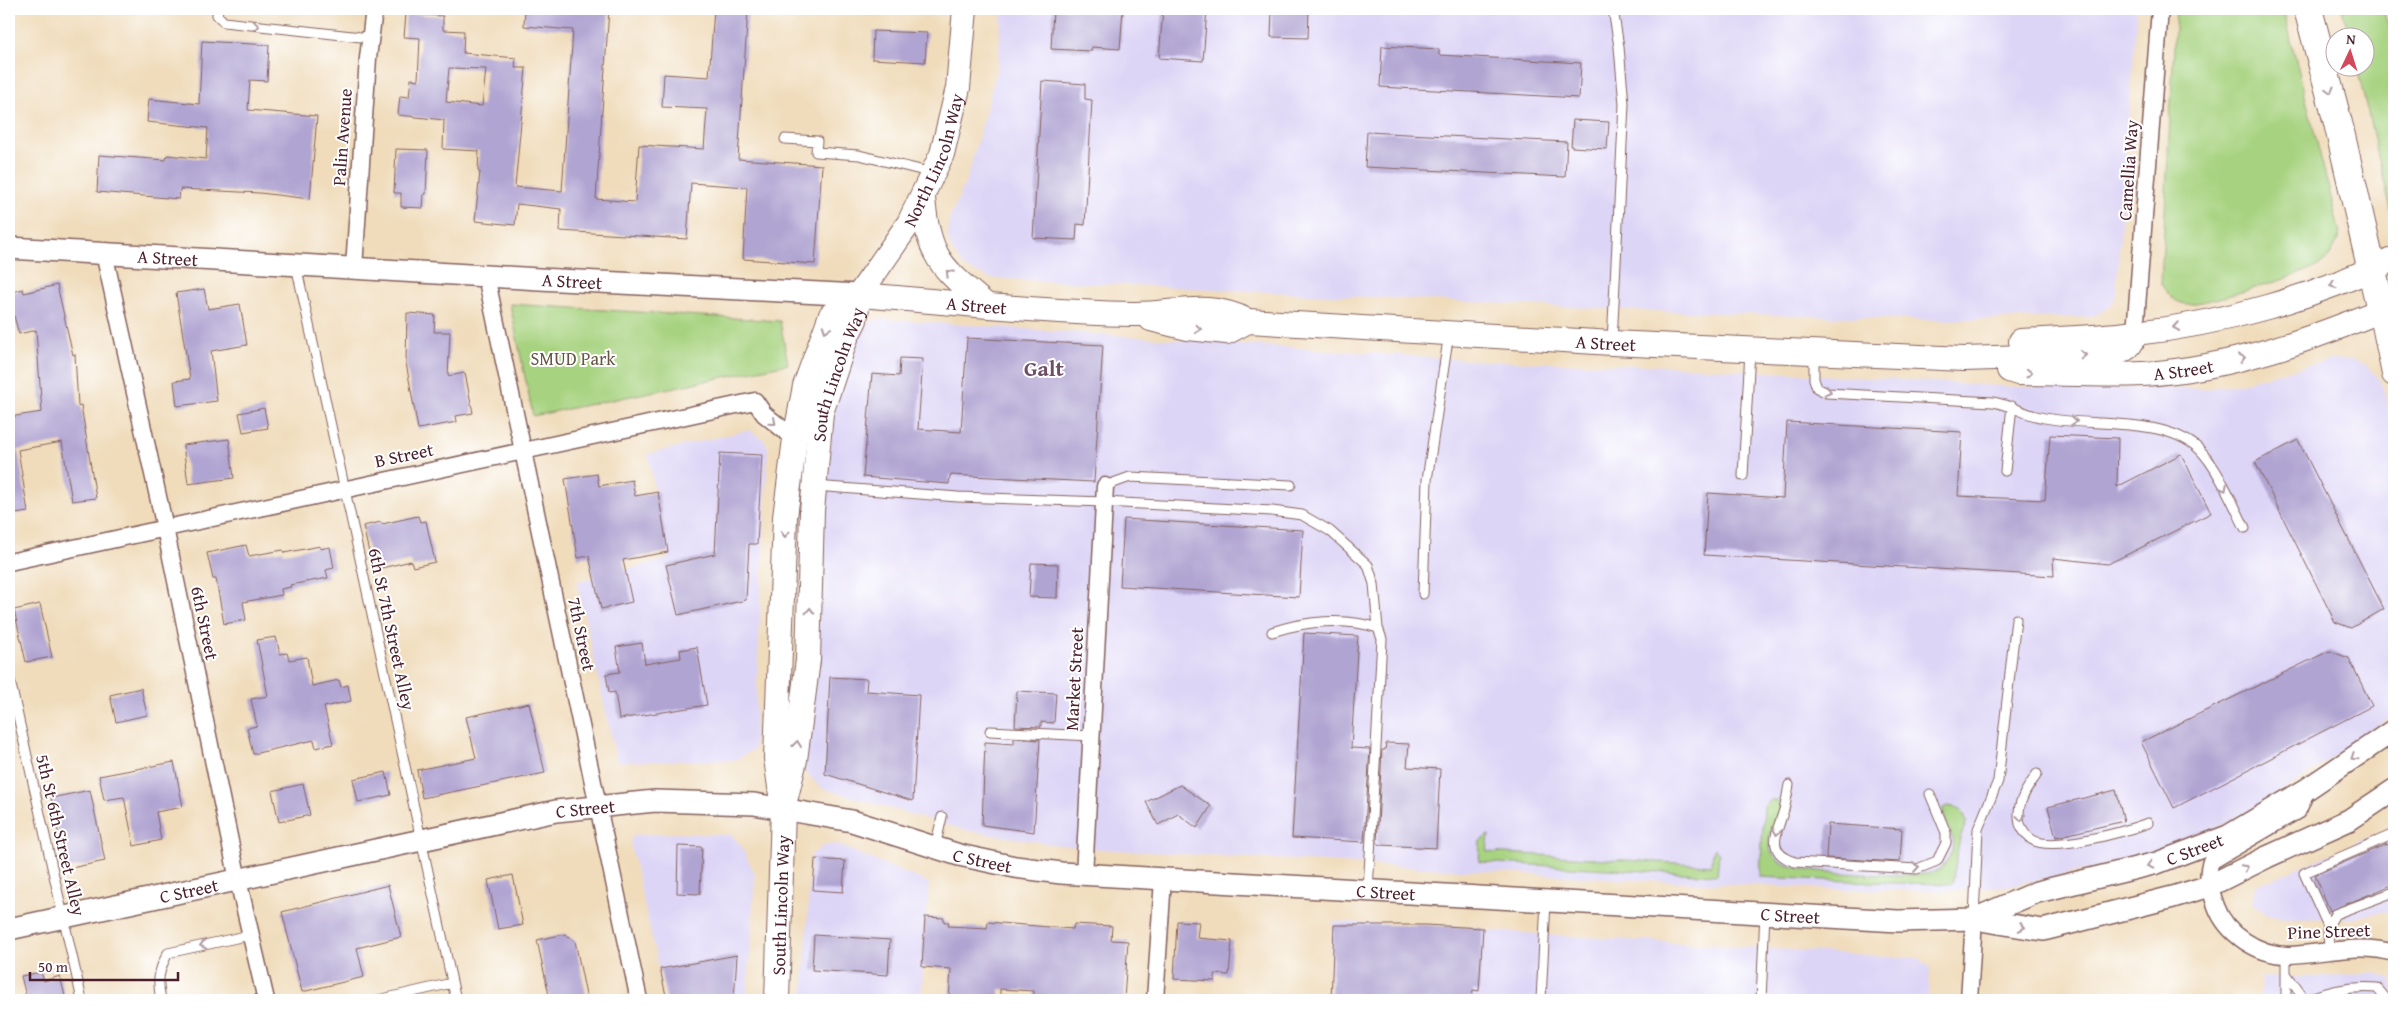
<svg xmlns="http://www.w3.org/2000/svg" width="2403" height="1009" viewBox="0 0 2403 1009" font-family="'Gentium Book Plus',serif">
<rect width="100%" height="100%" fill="#fff"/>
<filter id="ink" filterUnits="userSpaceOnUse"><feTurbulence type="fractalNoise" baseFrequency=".02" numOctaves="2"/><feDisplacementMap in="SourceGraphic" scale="10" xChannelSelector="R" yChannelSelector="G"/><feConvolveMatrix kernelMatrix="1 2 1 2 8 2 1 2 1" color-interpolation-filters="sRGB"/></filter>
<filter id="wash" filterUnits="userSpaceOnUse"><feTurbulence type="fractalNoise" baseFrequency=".0096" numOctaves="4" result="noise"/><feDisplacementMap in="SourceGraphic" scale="20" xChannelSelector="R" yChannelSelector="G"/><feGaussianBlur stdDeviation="1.12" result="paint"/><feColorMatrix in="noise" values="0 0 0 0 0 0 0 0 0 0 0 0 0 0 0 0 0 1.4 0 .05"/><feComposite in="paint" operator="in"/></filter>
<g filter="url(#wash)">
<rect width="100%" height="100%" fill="#f0dcbb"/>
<path fill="#ddd5f6" d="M1002 9H2137L2116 294 2113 303 2103 312 2089 317 1934 320 1629 310 989 278 964 267 952 250 948 239 949 220 968 176 998 67Z
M880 319 1485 361 1672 366 2016 387 2206 389 2241 383 2334 359 2352 360 2369 367 2378 378 2383 388 2394 431V714L2300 780 2229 822 2182 841 2114 864 2007 886 1944 891 1833 889 1602 878 1099 849 1051 844 964 830 821 788 804 770 815 667 829 457 836 392 858 335 870 322Z
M748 430 763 439 768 447 754 749 736 760 617 762 577 582 668 559 648 454Z
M2394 824V910L2350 918 2285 919 2267 915 2252 903 2255 886 2379 833Z
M677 833 732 835 741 846 755 874 747 1000H666L630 842 633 835Z
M836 844 929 883 921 1000H803L811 855 823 846Z
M1333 921 1918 958 1930 968 1928 1000H1329Z
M2377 973 2391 979 2394 1000H2260L2261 977H2314Z"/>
<path fill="#a7d380" stroke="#787956" d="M2176 9H2283L2340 233C2336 246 2332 257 2320 265 2308 274 2202 305 2187 304 2174 303 2167 293 2161 284Z
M2342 9H2382L2394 37V222L2357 68H2366V38L2350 37Z
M510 304 780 321 788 364 533 416Z
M1769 800H1776L1781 806C1778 821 1765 832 1770 849 1773 858 1782 864 1790 866 1809 873 1911 878 1931 873 1938 871 1944 866 1948 859 1961 838 1943 826 1943 808L1949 806 1961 809 1967 821 1960 838 1952 884 1893 883 1760 877 1764 807Z
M1489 835 1487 852 1711 865 1714 848 1719 854 1717 875 1479 862 1480 841Z"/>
<g id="blocks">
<path fill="#b0a4d2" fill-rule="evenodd" d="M525 9H609L596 199 635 202 639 145 704 149 707 109 662 107 664 74 709 77 714 9H748L738 159 822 165 815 264 743 259 747 187 691 183 687 239 560 231 561 209 517 204 515 225 475 221 480 172 478 171 479 151 443 149 444 120 398 115 400 96 409 97 411 79 418 80 420 38 404 37 406 14 443 16V30L464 31 463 53 516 58 515 68H526L515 187 562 191 573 30 524 26ZM449 68 486 69 482 106 446 102Z
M1053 9H1123L1120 49 1092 47 1091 51 1051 49Z
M1163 9H1207L1203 61 1159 58Z
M1272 9H1309L1308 38 1271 37Z
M873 31 927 33 925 62 872 59Z
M202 41 269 45 267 81 250 80 248 110 317 116 310 199 260 193 180 189 179 199 97 192 99 155 166 160 167 155 206 159 208 128 147 122 149 99 199 104Z
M1382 46 1439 49V55L1581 63 1579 98 1380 87Z
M1042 81 1085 84V99L1092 100 1085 225 1077 224 1076 240 1033 238Z
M1573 120 1609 122 1607 149 1571 147Z
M1367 132 1567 142 1565 177 1365 167Z
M396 149 428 150 426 194H424L423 208 401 207V193H394Z
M57 285 73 355 75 354 78 406 81 405 96 498 72 501 62 442 18 450 28 512 9 515V417L42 412 36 330 19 334 14 316 9 317V293L23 289 24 293Z
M204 289 208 309 240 304 247 345 211 351 217 401 177 406 174 381 190 379 176 293Z
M407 313 435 315 434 332H450L448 376 465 373 473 413 456 416 457 422 418 429 406 363Z
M967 338 1103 345 1094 482 950 475 949 484 863 477 872 374 899 376 900 358 923 359 918 429 961 432Z
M264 408 268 428 243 432 239 413Z
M1787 422 1962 432 1958 496 2045 500 2050 435 2118 438 2117 487 2181 454 2211 513 2108 564 2053 558 2054 576 1704 555 1708 493 1783 498Z
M229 439 234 478 188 484 183 445Z
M2298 440 2384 609 2351 628 2335 622 2255 462Z
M720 453 762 455 757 544H749L746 600 678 615 666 565 715 554Z
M597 474 599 486 632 480 635 496 658 492 668 552 623 560 632 602 601 609 589 556 578 558 565 479Z
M418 516 420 522 426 521 435 562 413 567 411 561 373 570 363 526 381 522 382 524Z
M1124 519 1303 530 1299 597 1120 586Z
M246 545 249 556 283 550 284 553 320 546V549L330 547 334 568 326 570 328 578 290 585 291 587 281 589 282 595 243 602 246 620 224 624 216 579H213L207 553Z
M1031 563 1058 564 1057 598 1029 597Z
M40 604 52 657 26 662 14 610Z
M1304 633 1358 636 1351 748 1370 749 1364 842 1292 838Z
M276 637 280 654 287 653 289 660 307 657 312 686 339 680 341 687 348 685 351 701 324 707 333 744 316 748 314 740 253 754 247 728 257 726 251 699 268 696 257 640Z
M642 643 645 664 681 658 680 650 697 647 707 705 619 719 615 692 609 693 606 674 620 672 616 647Z
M2329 651 2349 658 2372 706 2174 808 2141 742Z
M830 677 867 679 866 691 919 695 913 801 825 774Z
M141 688 147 715 116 722 110 695Z
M1017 691 1056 693 1054 723 1041 722V727L1015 726Z
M529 703 545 773 422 798 417 770 476 758 466 717Z
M1014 738 1040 740 1034 832 982 825 985 742 1014 744Z
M1386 743 1409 744 1407 767 1440 769 1436 848 1381 845 1377 843 1382 750H1385Z
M174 762 183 807 156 812 161 840 134 846 124 797 104 800 99 776Z
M386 772 391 795 358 802 353 779Z
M303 784 310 815 279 822 272 791Z
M1180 785 1211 806 1197 828 1178 814 1158 825 1146 802Z
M90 790 105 861 66 869 51 798Z
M2116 790 2124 821 2056 837 2048 807Z
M1828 824 1902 829 1900 862 1826 858Z
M2387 844 2394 861V884L2330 911 2315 875Z
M678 846 702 847 700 894 677 893Z
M815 859 845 861 843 892 813 890Z
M513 875 523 925 498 929 488 880Z
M388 885 401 937 357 948 364 977 302 992 282 912Z
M925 917 944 918V922H949L948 926 987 928 988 922 1073 929 1074 924 1112 926 1111 940 1128 941 1124 1000H1034V991L1000 989V1000H949L951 969 922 967Z
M1177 921 1199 922 1197 938 1232 941 1229 975 1215 974V981L1174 979Z
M1334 925H1425L1483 928 1479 991 1473 990 1472 1000H1331Z
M565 934 575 941 587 1000H550L537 940Z
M814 935 890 940 888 975 812 970Z
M737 955 734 1000H667L660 969Z
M41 972 44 981 60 976 66 1000H27L21 976Z"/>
</g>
</g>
<g filter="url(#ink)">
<use href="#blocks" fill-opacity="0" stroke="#84615d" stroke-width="1"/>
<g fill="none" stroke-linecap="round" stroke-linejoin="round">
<g stroke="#84615d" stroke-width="11">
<path id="service" d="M218 9 217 15 224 22 370 38
M785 139 817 141 816 152 859 155 933 173
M296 265 456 1000
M1612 342 1624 104 1619 47 1613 9
M1814 354V379L1817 388 1827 393 1993 402C2011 405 2024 414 2040 417 2087 428 2162 415 2199 449 2217 466 2234 506 2245 528
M2005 471 2012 406
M1743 476 1750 351
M815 486 958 497 1104 502 1272 511 1302 515 1330 531 1368 565 1374 584 1378 628
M1105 486 1130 477 1291 485
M1423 594 1427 480 1449 333
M1272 632C1305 621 1344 617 1378 628L1382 639 1368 891
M9 676 82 1000
M990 731 1092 736
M2037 774C2032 782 2026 789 2023 797 2019 804 2018 816 2020 824 2022 829 2027 836 2031 839 2051 853 2126 831 2148 823
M1789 785C1787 795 1786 804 1783 813 1776 834 1766 853 1795 862L1917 869 1937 861 1946 843V833L1930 794
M935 847 942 817
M1974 918 1978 829 1998 781 2016 619
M2328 926 2304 873 2394 834
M2329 950 2328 926 2335 914 2394 892
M2287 975 2305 1000
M161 1000C157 981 158 971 168 953L250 935
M378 1000 452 983
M1541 1000 1546 901
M1761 1000 1765 913
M2286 1000V955
M2305 1000C2327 991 2353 986 2377 988L2387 1000"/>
</g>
<g stroke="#84615d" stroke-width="19">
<path id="minor" d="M104 253 165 528 238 880 266 1000
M354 268 368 58 374 9
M486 276 639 1000
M2135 333 2160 9
M9 562 755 401 764 414 795 439
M2307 789 2298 810 2211 861C2205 877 2211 891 2216 906 2226 934 2258 955 2288 955 2324 954 2359 942 2394 953
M1084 875 1105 486
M1155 1000 1163 879
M1969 1000 1974 919"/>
</g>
<g stroke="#84615d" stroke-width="24">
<g id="tertiary">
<path id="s1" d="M9 248 539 279 859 295"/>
<path id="s2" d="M1974 919 2037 892 2157 863 2228 836 2307 789 2394 730"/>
<path id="s3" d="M9 929 556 811 655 801 754 804 823 816 852 821 959 855 1015 867 1061 873 1898 921 1974 919 2043 930 2173 897 2209 886 2267 857 2349 820 2394 790"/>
</g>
</g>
<g stroke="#84615d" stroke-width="26">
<g id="secondary">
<path d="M923 198C928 258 942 268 986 305"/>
<path id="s4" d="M859 295C950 302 1041 312 1132 314 1175 315 1206 300 1248 321L1612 343 1964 359 2114 354C2126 350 2132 346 2135 333"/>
<path d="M2381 310 2394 374"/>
<path d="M1151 319 1188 328 1227 332 1248 321"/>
<path d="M2021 341C2059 339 2097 338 2135 333 2223 324 2314 297 2394 259"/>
<path id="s5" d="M2009 370 2018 373C2060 373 2102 376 2143 374 2231 369 2315 338 2394 305"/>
<path id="s6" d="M786 797 795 760 808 660 812 511 821 413 846 338 855 320 859 295"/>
<path id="s7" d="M777 1000 783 809 776 758 785 517 795 439 805 386 831 315 859 295 909 223 942 154 958 88 965 9"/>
</g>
</g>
<g stroke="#84615d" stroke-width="30">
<path id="motorway" d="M2308 9 2338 123 2381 310"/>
</g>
<use href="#service" stroke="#fff" stroke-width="9"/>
<use href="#minor" stroke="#fff" stroke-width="16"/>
<use href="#tertiary" stroke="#fff" stroke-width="21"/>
<use href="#secondary" stroke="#fff" stroke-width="24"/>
<use href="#motorway" stroke="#fff" stroke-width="28"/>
</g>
<defs><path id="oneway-chevron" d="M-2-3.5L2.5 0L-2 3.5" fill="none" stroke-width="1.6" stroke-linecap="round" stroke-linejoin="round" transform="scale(1.25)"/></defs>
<g stroke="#ae9aa0">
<use href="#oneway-chevron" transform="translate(256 26) rotate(7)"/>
<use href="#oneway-chevron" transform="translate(2330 90) rotate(75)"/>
<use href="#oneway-chevron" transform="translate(949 273) rotate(-134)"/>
<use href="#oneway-chevron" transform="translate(2333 285) rotate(160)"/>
<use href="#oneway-chevron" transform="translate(2176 327) rotate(171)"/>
<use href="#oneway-chevron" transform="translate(826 329) rotate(110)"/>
<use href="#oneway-chevron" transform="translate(1198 329) rotate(6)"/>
<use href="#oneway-chevron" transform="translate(2083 355) rotate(-2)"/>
<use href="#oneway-chevron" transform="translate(2242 358) rotate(-13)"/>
<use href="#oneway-chevron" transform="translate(2029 373) rotate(1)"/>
<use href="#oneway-chevron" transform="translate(1828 391) rotate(14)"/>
<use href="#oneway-chevron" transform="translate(2074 421) rotate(6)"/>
<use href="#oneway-chevron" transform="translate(773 422) rotate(41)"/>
<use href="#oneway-chevron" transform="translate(2224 488) rotate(63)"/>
<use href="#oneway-chevron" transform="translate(785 534) rotate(92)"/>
<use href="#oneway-chevron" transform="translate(810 611) rotate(-88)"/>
<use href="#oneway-chevron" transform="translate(797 744) rotate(-83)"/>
<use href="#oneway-chevron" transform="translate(2354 757) rotate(146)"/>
<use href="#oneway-chevron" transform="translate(2021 818) rotate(85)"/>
<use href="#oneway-chevron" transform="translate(1777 832) rotate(101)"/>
<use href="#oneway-chevron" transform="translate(2150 865) rotate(166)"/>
<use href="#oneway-chevron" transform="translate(1916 867) rotate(-8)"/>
<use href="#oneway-chevron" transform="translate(2245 868) rotate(-27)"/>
<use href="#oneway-chevron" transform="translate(2022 927) rotate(9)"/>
<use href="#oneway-chevron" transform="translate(203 945) rotate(167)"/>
</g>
</g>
<g text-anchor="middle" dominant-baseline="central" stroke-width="4" stroke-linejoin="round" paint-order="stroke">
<g font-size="18" fill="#4a1f2b" stroke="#fff">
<text transform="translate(342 137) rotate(-86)">Palin Avenue</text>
<text stroke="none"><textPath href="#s7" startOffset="882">North Lincoln Way</textPath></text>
<text transform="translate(2128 170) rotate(-86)">Camellia Way</text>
<text stroke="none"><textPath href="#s1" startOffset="159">A Street</textPath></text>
<text stroke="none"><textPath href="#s1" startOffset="564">A Street</textPath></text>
<text stroke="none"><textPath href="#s4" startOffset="118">A Street</textPath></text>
<text stroke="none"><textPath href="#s4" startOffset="750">A Street</textPath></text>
<text stroke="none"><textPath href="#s5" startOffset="175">A Street</textPath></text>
<text stroke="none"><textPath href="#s6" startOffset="428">South Lincoln Way</textPath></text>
<text transform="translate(404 455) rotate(-12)">B Street</text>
<text transform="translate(205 623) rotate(78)">6th Street</text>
<text transform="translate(392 629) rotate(78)">6th St 7th Street Alley</text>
<text transform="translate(582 634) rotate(78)">7th Street</text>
<text transform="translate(1074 679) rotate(-87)">Market Street</text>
<text stroke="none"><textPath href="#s3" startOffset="589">C Street</textPath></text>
<text transform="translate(61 835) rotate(77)">5th St 6th Street Alley</text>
<text stroke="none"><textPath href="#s2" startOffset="232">C Street</textPath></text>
<text stroke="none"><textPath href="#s3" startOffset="994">C Street</textPath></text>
<text stroke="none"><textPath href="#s3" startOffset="184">C Street</textPath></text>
<text stroke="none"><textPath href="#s3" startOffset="1399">C Street</textPath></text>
<text stroke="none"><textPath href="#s7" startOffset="95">South Lincoln Way</textPath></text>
<text stroke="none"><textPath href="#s3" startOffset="1804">C Street</textPath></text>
<text transform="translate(2329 931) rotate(-2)">Pine Street</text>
</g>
<g font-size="18" fill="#654" stroke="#fff">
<text x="573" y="358">SMUD Park</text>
</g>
<g font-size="22" font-weight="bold" fill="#6e4e65" stroke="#fff">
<text x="1044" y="368">Galt</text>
</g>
</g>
<rect width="2403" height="1009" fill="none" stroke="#fff" stroke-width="30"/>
<g transform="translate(2350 52) rotate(4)"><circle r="24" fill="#ffffff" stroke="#b7a5aa"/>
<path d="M0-4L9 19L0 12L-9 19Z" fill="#d1495b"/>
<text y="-8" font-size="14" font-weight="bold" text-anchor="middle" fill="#4a1f2b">N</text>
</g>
<path d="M30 972v8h148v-8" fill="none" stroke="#4a1f2b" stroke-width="2.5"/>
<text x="38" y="972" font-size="15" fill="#4a1f2b" stroke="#ffffff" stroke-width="4" paint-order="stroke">50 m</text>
</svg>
